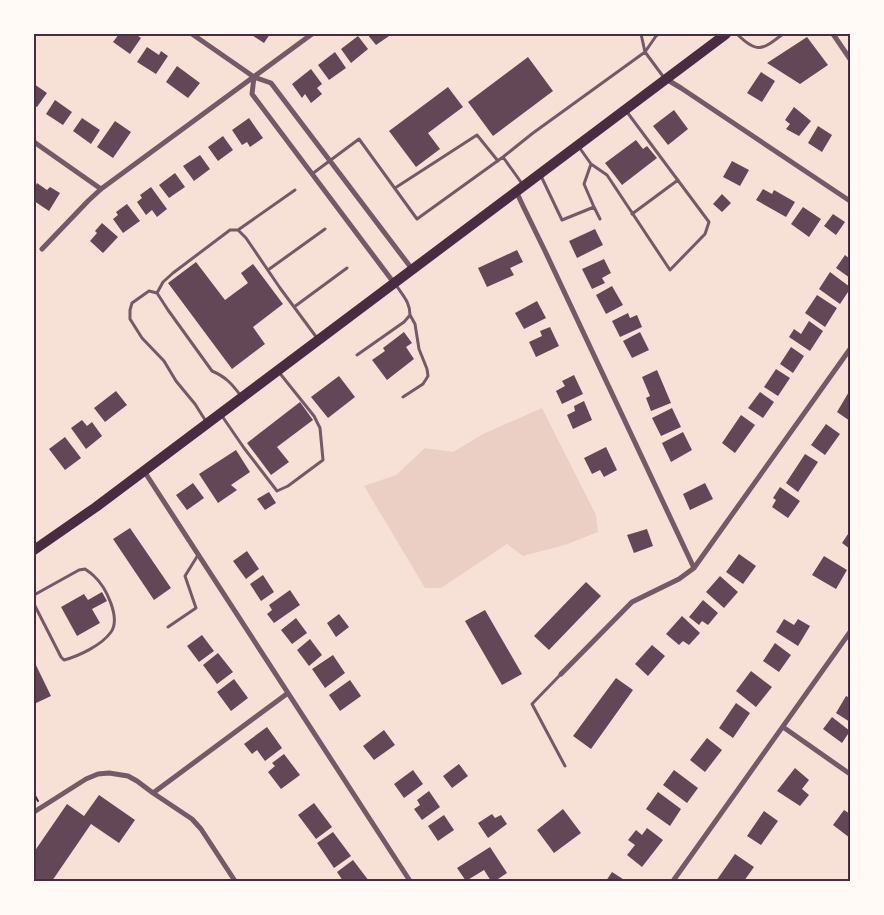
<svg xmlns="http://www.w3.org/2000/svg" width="884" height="915" viewBox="0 0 884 915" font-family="Inter,sans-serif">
<rect width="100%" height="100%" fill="#f7e1d7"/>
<path fill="#ebcfc5" d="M542 408 596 515 598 532 565 545 523 556 507 544 441 588H425L364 486 396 475 425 448 453 452 483 434Z"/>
<path fill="#644757" d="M119 34H130L133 36 135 34 141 38 130 54 113 42Z
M250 34H270L264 43Z
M367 34H392L376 45Z
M358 36 368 49 351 63 341 49Z
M807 37 828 65 800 84 767 63Z
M147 47 159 55 161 51 168 56 156 74 137 62Z
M335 52 346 68 329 80 318 65Z
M528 57 553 91 493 136 468 102Z
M177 66 200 83 188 98 166 82Z
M311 69 322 84 317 88 322 94 311 103 305 94 302 98 292 84Z
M761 72 775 81 762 102 747 93Z
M34 84 47 93 37 107 34 105Z
M448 87 463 107 428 133 440 149 416 167 389 131Z
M55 100 72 112 63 125 46 114Z
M794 107 811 121 799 136 786 129 790 124 785 120Z
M674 110 688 129 668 145 653 126Z
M82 118 100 130 91 144 73 131Z
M249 118 263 138 250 147 247 142 242 145 232 130Z
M115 121 131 132 113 158 97 147Z
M818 126 832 135 822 152 808 143Z
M223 136 233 150 218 161 208 147Z
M636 140 643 149 647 146 657 158 622 185 605 163Z
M200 155 210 169 194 181 183 166Z
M732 161 749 170 740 186 723 177Z
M175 173 185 187 169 198 159 185Z
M37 183 47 190 50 187 60 193 49 211 34 201V189Z
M151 187 167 209 157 217 152 210 146 215 137 202 142 198 140 195Z
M763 189 772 194 774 190 795 202 786 217 756 200Z
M722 194 731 203 722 212 713 204Z
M127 204 140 221 123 233 113 219 118 215 116 212Z
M803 207 821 219 809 237 791 224Z
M833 214 845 222 836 235 824 226Z
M102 223 118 237 103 253 90 241 97 233 95 231Z
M595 229 603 245 577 258 569 241Z
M517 250 523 262 510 268 514 275 487 287 478 268Z
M845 255 850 259V278L836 268Z
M604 259 611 273 602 278 605 283 592 289 582 269Z
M196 262 225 300 248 283 241 273 253 264 283 304 253 327 265 344 232 369 168 283Z
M830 272 850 287V289L840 304 819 289Z
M612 286 623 305 606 314 596 295Z
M817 295 837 308 825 327 805 313Z
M537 301 546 318 524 329 515 313Z
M628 313 630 318 637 315 642 327 620 337 612 321Z
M809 321 823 331 810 351 789 337 794 329 801 334Z
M550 327 559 346 536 357 529 342 542 336 540 331Z
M404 332 412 343 406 347 414 359 387 380 372 360 385 351 383 348Z
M640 332 649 350 632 358 623 341Z
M791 347 804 356 793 373 780 364Z
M776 369 790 378 778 396 764 387Z
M657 370 671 403 651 411 646 398 650 396 642 377Z
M574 375 583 394 562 404 556 391 565 386 562 381Z
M339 376 355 397 328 418 311 397Z
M850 390V421L837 412Z
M116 391 127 405 105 422 94 408Z
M760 392 774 402 763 418 748 408Z
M584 401 592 420 573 429 567 415 575 411 574 406Z
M300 402 313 420 277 447 289 462 271 475 247 443Z
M672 408 681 427 661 436 652 418Z
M741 415 755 425 735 453 722 443Z
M82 420 87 426 92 422 102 436 86 449 71 428Z
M826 424 840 434 825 455 811 445Z
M683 432 692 450 671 462 662 443Z
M65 437 81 458 65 470 49 449Z
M606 447 617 470 604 477 600 470 592 474 584 458Z
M236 450 250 472 231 485 237 490 218 503 199 474Z
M805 454 818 462 798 492 786 483Z
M193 483 204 498 187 510 176 495Z
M705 483 713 499 690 510 683 494Z
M780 487 800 501 788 518 772 507 776 500 773 498Z
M269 492 276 503 265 510 257 499Z
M130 528 171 588 154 600 113 539Z
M647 529 653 546 634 553 627 535Z
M850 531V549L842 543Z
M247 551 259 569 246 579 233 561Z
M739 554 756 566 743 584 726 572Z
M824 556 847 570 836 589 812 575Z
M263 575 274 592 261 601 250 584Z
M720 576 738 592 724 608 706 592Z
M586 582 601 596 549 650 534 636Z
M290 590 300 605 274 623 267 614 272 610 269 605Z
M102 592 107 601 92 609 100 623 77 636 61 607 84 594 88 600Z
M703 600 718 613 708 625 702 621 699 625 689 617Z
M485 610 522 674 502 685 465 621Z
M339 614 349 627 336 637 327 623Z
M682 616 700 633 689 645 683 641 679 645 666 634Z
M296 618 307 633 292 644 281 630Z
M784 619 794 625 798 619 810 626 798 646 776 632Z
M202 635 214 651 199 662 187 646Z
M310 639 322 655 309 666 297 650Z
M775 643 791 655 779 672 763 661Z
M652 645 665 656 648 676 635 664Z
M218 653 233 672 217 684 203 665Z
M333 655 345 673 325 688 312 669Z
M34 661 51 696 34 704Z
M751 671 772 687 756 707 736 691Z
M616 678 633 690 591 749 573 736Z
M234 679 248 698 231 711 217 692Z
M350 680 361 696 340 711 329 695Z
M846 696 850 698V722L836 713Z
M736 703 750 713 733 738 719 728Z
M832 717 850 731 842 743 823 729Z
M267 727 282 748 265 761 257 750 252 754 244 744Z
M384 730 395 745 374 760 363 746Z
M707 738 722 750 705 772 690 760Z
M284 754 300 775 281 789 268 772 275 766 272 763Z
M459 764 468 776 452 788 443 776Z
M795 768 809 780 802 789 809 795 800 806 777 791Z
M413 770 423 784 404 798 394 784Z
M674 770 698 788 687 803 663 785Z
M429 791 440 807 422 820 414 809 420 805 417 800Z
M658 792 681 809 670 826 646 809Z
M99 795 135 820 119 843 91 824 52 881H34V852L67 804 84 816Z
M314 803 332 827 316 839 298 815Z
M563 809 581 833 554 853 537 830Z
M844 810 850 814V838L833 825Z
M764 811 778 821 761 845 747 836Z
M492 814 495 818 501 815 507 824 488 838 478 823Z
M444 815 454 830 438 841 428 826Z
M647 828 663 840 642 867 627 855 635 845 628 840 636 830 642 835Z
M333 832 351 856 334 868 317 843Z
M490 847 507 873 495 881H491L484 870 466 881 457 868Z
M735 854 754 867 744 881H716Z
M353 860 369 881H343L337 872Z
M612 872 626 881H606Z"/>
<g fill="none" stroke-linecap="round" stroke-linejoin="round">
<path stroke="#4a2c40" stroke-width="2" d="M34 794 38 801"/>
<path stroke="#755966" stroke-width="3" d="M641 34 645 52 665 79
M737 34C757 54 762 50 783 34
M579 147 591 164 584 184 594 207
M591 164 607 175 670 270 705 234 709 222 627 112
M312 174 359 139 417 219 503 157
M541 176 562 220 594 207 600 219
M523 185 503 157 533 133 645 52 656 36 659 34
M395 188 477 135 498 161
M632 214 678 180
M238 230 295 190
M268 270 325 229
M157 293 163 282 173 273 230 230H238L246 238 280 288 317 338
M294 307 347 268
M357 355 404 322 410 315C410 302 403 296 396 285
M403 397 423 384 428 376 427 369 419 349 415 324 410 315
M222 416 244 448 277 491 288 486 323 460 320 428 314 416 278 371
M207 423 195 404 176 381 164 361 142 338 130 319V310L132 303 149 291 157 293 168 310 212 371C226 377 232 384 241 396
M34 595 79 570 85 569C88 571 91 573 94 576 106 587 121 618 111 632 102 645 79 656 64 660L61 657 34 604
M168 627 196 608 185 576 198 555
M561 674 532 704 565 766"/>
<path stroke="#755966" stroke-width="5" d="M192 34 254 77 271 83 412 269
M833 34 850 59
M254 77 252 94 394 283
M666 79 681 88 850 201
M34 142 101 189
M516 191 523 206 545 251 694 568
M42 249 88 201 101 189 312 34
M144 471 410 881
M561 674 632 602 679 579 694 568 850 349
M783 727 850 774
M153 793 288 693
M34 812 86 779 98 774 109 773 128 776 137 781 153 793 192 819 201 829 235 881
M673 881 850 632"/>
<path stroke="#4a2c40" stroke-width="10" d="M34 550 96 507 726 34"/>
</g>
<rect width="884" height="915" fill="none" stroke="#fffaf5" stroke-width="70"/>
<rect x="35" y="35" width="814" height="845" fill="none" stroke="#4a2c40" stroke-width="2"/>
</svg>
